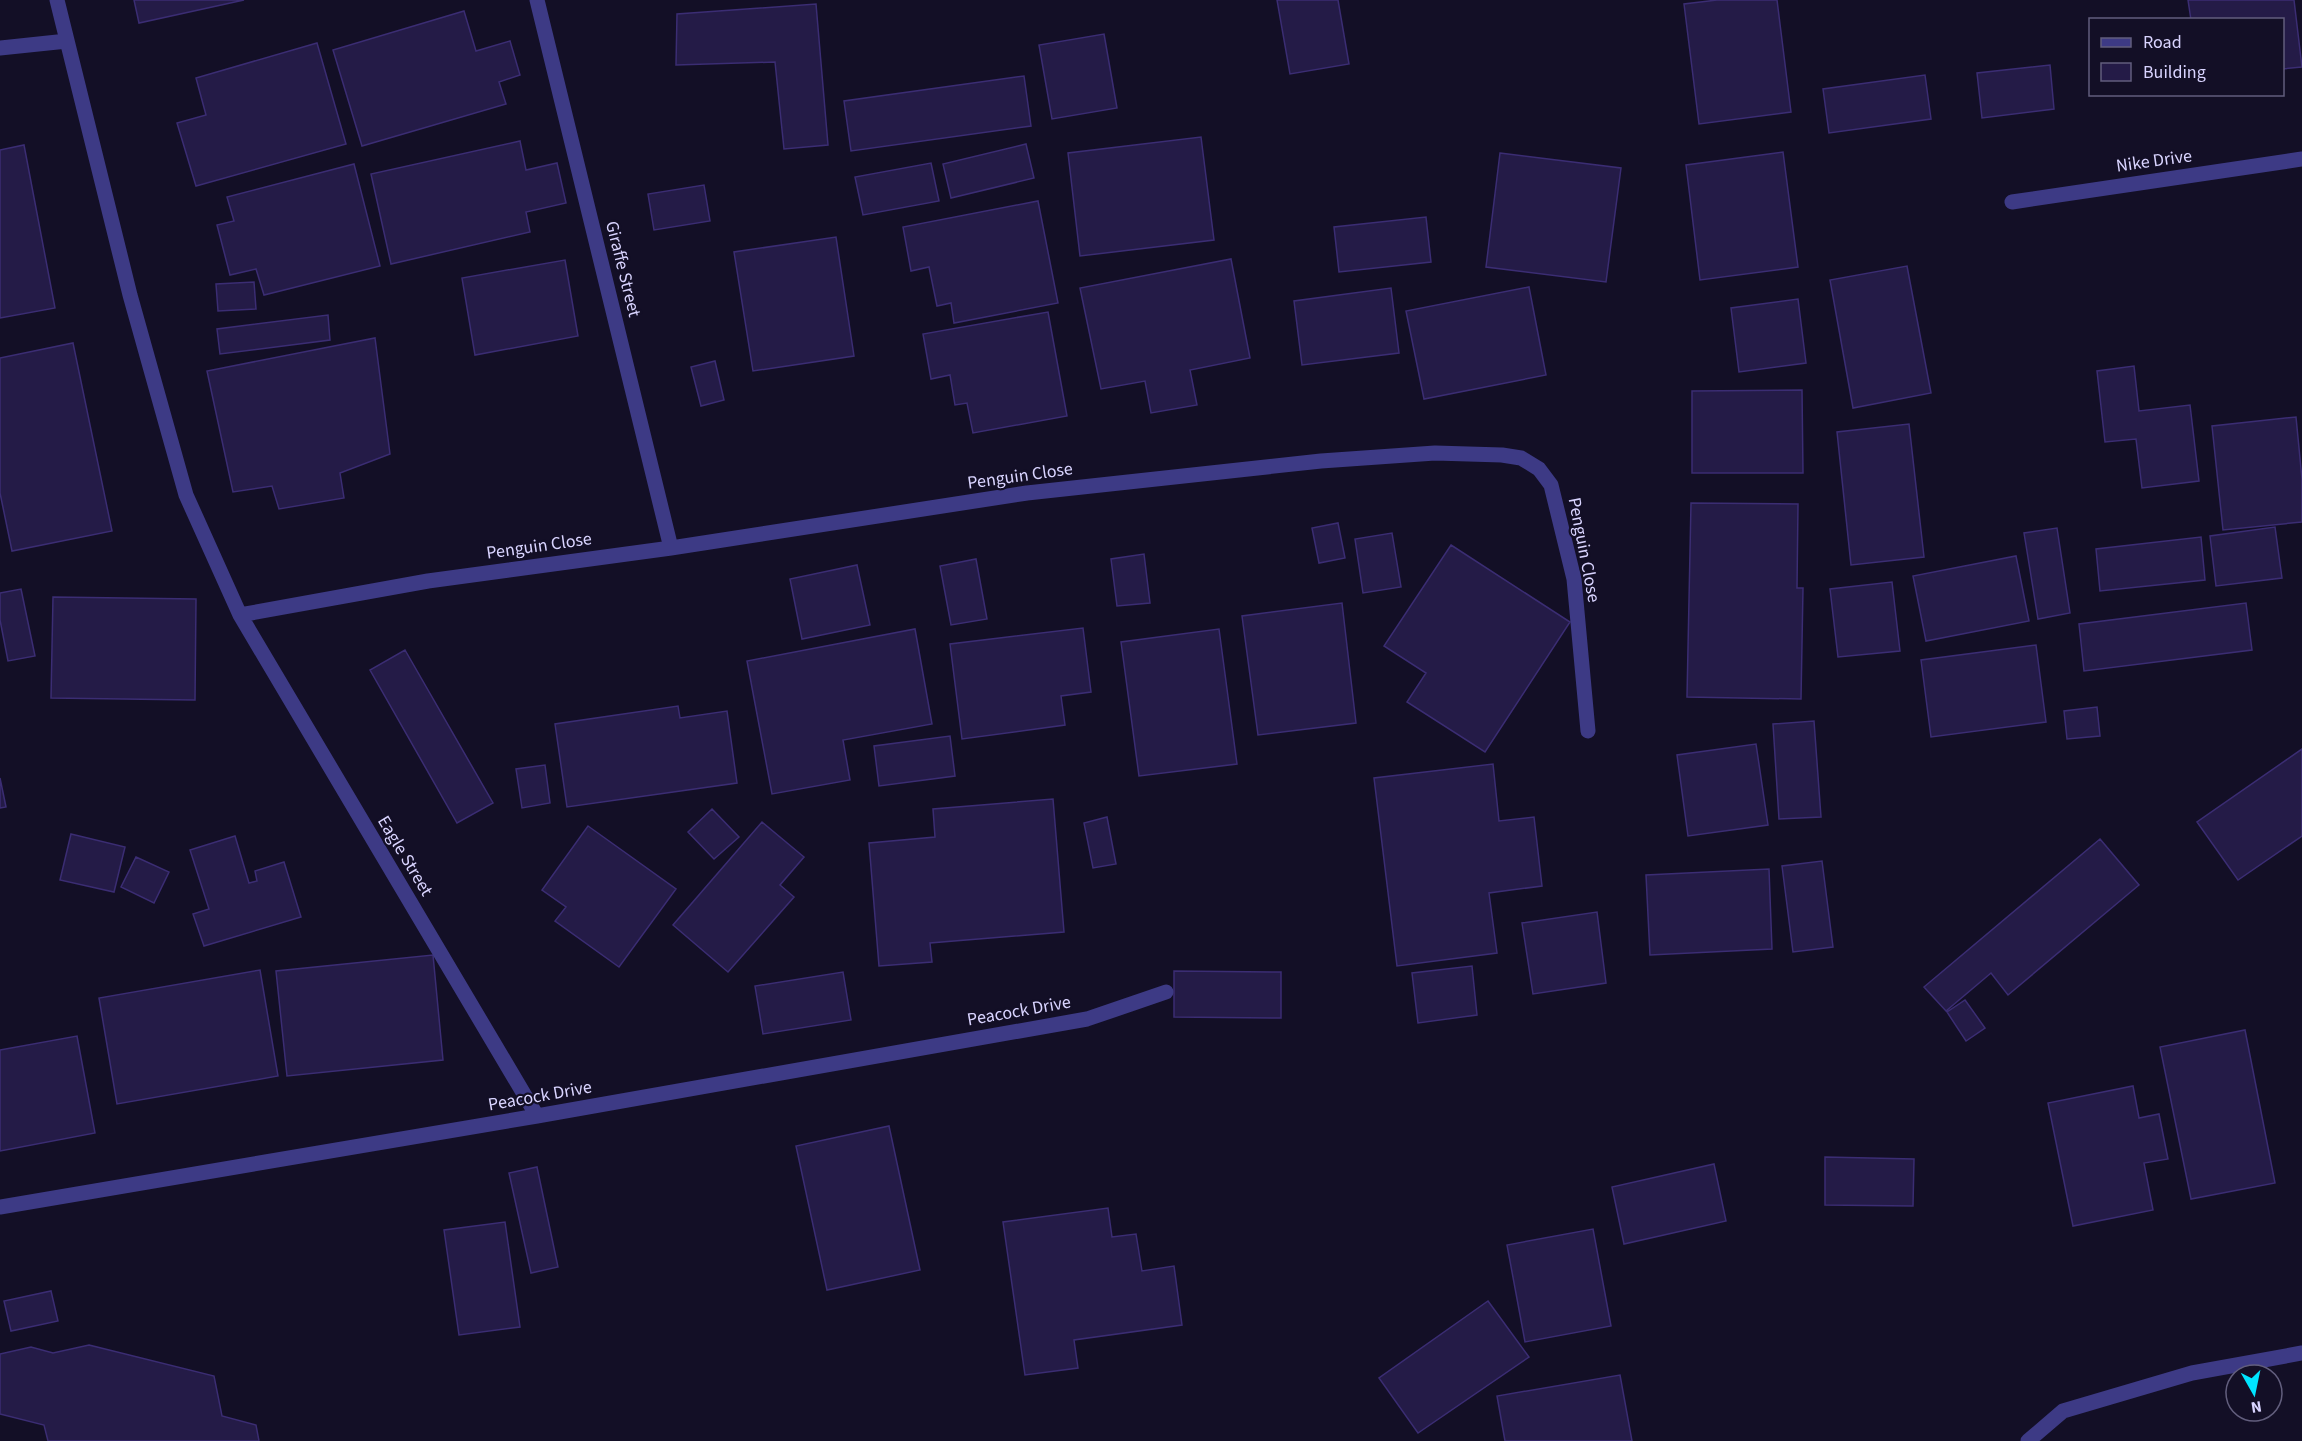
<svg xmlns="http://www.w3.org/2000/svg" width="2302" height="1441" viewBox="0 0 2302 1441" font-family="'Source Sans 3',sans-serif">
<rect width="100%" height="100%" fill="#130f26"/>
<path fill="#241b47" stroke="#3b2d73" stroke-width="1.5" d="M134 0H244L139 23Z
M1277 0H1338L1349 64 1290 74Z
M1717 0H1777L1791 112 1699 124 1684 4Z
M2188 0H2294L2302 67 2282 69V20H2191Z
M816 4 828 145 784 149 775 62 676 65 677 14Z
M464 11 476 51 510 41 520 75 499 82 506 104 362 146 333 50Z
M1104 34 1117 108 1052 119 1039 45Z
M317 43 346 144 196 186 177 123 206 115 196 78Z
M2050 65 2054 109 1982 118 1977 73Z
M1925 75 1931 119 1829 133 1823 89Z
M1024 76 1031 126 851 151 844 101Z
M1201 137 1214 240 1080 256 1068 153Z
M520 141 526 170 557 163 566 203 526 212 530 232 391 264 371 174Z
M1026 144 1034 178 951 198 943 164Z
M24 145 55 308 0 318V150Z
M1783 152 1798 267 1700 280 1686 165Z
M1500 153 1621 168 1606 282 1486 267Z
M931 163 939 201 863 215 855 177Z
M354 164 380 266 264 295 256 269 230 275 217 225 234 221 227 197Z
M704 185 710 221 654 230 648 194Z
M1038 201 1058 303 954 323 951 303 937 306 929 267 911 271 903 227Z
M1426 217 1431 262 1339 272 1334 227Z
M836 237 854 356 753 371 734 252Z
M1231 259 1250 358 1190 370 1197 405 1151 413 1145 381 1101 389 1080 288Z
M565 260 578 336 475 355 462 278Z
M1907 266 1931 393 1853 408 1830 280Z
M254 282 256 309 218 311 216 284Z
M1529 287 1546 375 1424 399 1406 311Z
M1391 288 1399 353 1302 365 1294 301Z
M1798 299 1806 363 1739 372 1731 308Z
M1048 312 1067 416 973 433 967 403 955 405 950 375 931 379 923 334Z
M328 315 330 340 220 354 217 329Z
M375 338 390 454 340 473 344 498 279 509 272 486 233 492 207 371Z
M73 343 112 531 12 551 0 493V358Z
M715 361 724 400 701 406 691 367Z
M2134 366 2139 411 2190 405 2199 481 2142 488 2136 439 2105 442 2097 371Z
M1802 390 1803 473H1692V391Z
M2296 417 2302 479V522L2223 530 2212 426Z
M1909 424 1924 557 1851 565 1837 432Z
M1691 503 1798 504 1797 588H1803L1801 699 1687 697Z
M1338 523 1345 558 1319 563 1312 528Z
M2275 527 2282 578 2216 586 2210 536Z
M2057 528 2070 613 2038 619 2024 533Z
M1392 533 1401 587 1363 593 1355 539Z
M2201 537 2205 580 2100 591 2096 549Z
M1451 545 1570 622 1485 752 1407 702 1426 673 1384 646Z
M1144 554 1150 603 1117 606 1111 559Z
M2016 556 2029 621 1926 641 1913 576Z
M976 559 987 619 951 625 940 566Z
M857 565 870 625 802 639 790 579Z
M1892 582 1900 651 1838 657 1830 589Z
M21 589 35 656 8 661 0 620V593Z
M53 597 196 599 195 700 51 698Z
M1342 603 1356 723 1258 735 1242 616Z
M2246 603 2252 650 2084 671 2079 624Z
M1083 628 1091 692 1061 696 1065 725 962 739 950 644Z
M915 629 932 724 843 740 850 780 772 794 747 661Z
M1219 629 1237 764 1139 776 1121 642Z
M2036 645 2046 722 1931 737 1921 660Z
M405 650 493 803 457 823 370 670Z
M678 706 680 718 727 711 737 783 567 807 555 724Z
M2097 707 2100 736 2067 739 2064 711Z
M1814 721 1821 817 1779 819 1773 724Z
M950 736 955 776 879 786 874 746Z
M1756 744 1768 825 1688 836 1677 755Z
M2302 749V836L2238 880 2197 822Z
M1493 764 1499 821 1534 817 1542 886 1489 893 1497 953 1397 966 1374 778Z
M545 765 550 803 522 808 516 769Z
M0 778 6 807 0 808Z
M1053 799 1064 932 930 943 932 962 879 966 869 843 935 837 933 809Z
M712 809 739 837 714 859 688 832Z
M1107 817 1116 864 1093 868 1084 823Z
M762 822 804 857 780 885 794 897 728 972 673 925Z
M588 826 676 889 619 967 555 921 566 907 542 890Z
M71 834 125 847 114 892 60 880Z
M235 836 249 883 257 881 255 871 284 862 301 917 204 946 193 914 209 909 190 850Z
M2100 839 2139 885 2008 995 1991 973 1946 1011 1924 987Z
M136 857 169 872 154 903 121 887Z
M1822 861 1833 947 1793 952 1782 866Z
M1769 869 1772 949 1650 955 1646 875Z
M1597 912 1606 983 1533 994 1522 923Z
M433 955 443 1060 287 1076 276 971Z
M1472 966 1477 1015 1418 1023 1412 973Z
M260 970 278 1076 117 1104 99 998Z
M1174 971 1281 972V1018L1174 1017Z
M843 972 851 1020 763 1034 755 986Z
M1965 1000 1985 1028 1966 1041 1947 1012Z
M2245 1030 2275 1183 2191 1199 2160 1047Z
M77 1036 95 1133 0 1151V1050Z
M2133 1086 2139 1118 2159 1114 2168 1159 2144 1163 2153 1210 2073 1226 2048 1103Z
M889 1126 920 1270 827 1290 796 1146Z
M1825 1157 1914 1159 1913 1206 1825 1205Z
M1714 1164 1726 1221 1624 1244 1612 1187Z
M537 1167 558 1267 531 1273 509 1173Z
M1108 1208 1112 1237 1136 1234 1142 1271 1174 1266 1182 1325 1074 1340 1078 1368 1025 1375 1003 1222Z
M505 1222 520 1327 459 1335 444 1230Z
M1593 1229 1611 1326 1525 1342 1507 1245Z
M51 1291 58 1321 11 1331 4 1301Z
M1488 1301 1529 1357 1418 1433 1379 1378Z
M89 1345 214 1376 222 1416 256 1425 259 1441H48L44 1425 0 1414V1354L31 1347 53 1353Z
M1620 1375 1632 1441H1505L1497 1396Z"/>
<g fill="none" stroke-linecap="round" stroke-linejoin="round">
<path stroke="#3d3a85" stroke-width="15" d="M57 0 130 295 186 495 240 615 537 1116
M537 0 671 548
M0 48 67 41
M2012 202 2302 159
M240 615 428 581 671 548 1027 493 1321 461 1435 453 1502 455 1521 458 1539 469 1551 485 1574 579 1588 731
M0 1207 537 1116 1087 1019 1166 992
M2028 1441 2063 1411 2192 1373 2302 1353"/>
</g>
<g text-anchor="middle" dominant-baseline="central" stroke-width="4.5" stroke-linejoin="round" paint-order="stroke">
<g font-size="18" fill="#d9d4ff" stroke="#130f26">
<text transform="translate(2154 161) rotate(-8)">Nike Drive</text>
<text transform="translate(623 269) rotate(76)">Giraffe Street</text>
<text transform="translate(1020 476) rotate(-8)">Penguin Close</text>
<text transform="translate(539 546) rotate(-8)">Penguin Close</text>
<text transform="translate(1584 550) rotate(79)">Penguin Close</text>
<text transform="translate(405 856) rotate(59)">Eagle Street</text>
<text transform="translate(1019 1011) rotate(-10)">Peacock Drive</text>
<text transform="translate(540 1096) rotate(-10)">Peacock Drive</text>
</g>
</g>
<rect x="2089" y="18" width="195" height="78" fill="#130f26" stroke="#625e7d" stroke-width="1.5"/>
<rect x="2101" y="38" width="30" height="9" fill="#3d3a85" stroke="#625e7d" stroke-width="1.5"/>
<text x="2143" y="48" font-size="18" fill="#d9d4ff">Road</text>
<rect x="2101" y="63" width="30" height="18" fill="#241b47" stroke="#625e7d" stroke-width="1.5"/>
<text x="2143" y="78" font-size="18" fill="#d9d4ff">Building</text>
<g transform="translate(2254 1393) rotate(171)"><circle r="28" fill="#130f26" stroke="#625e7d" stroke-width="1.5"/>
<path d="M0-4.5L10 22L0 15L-10 22Z" fill="#00e5ff"/>
<text y="-9" font-size="16" font-weight="bold" text-anchor="middle" fill="#d9d4ff">N</text>
</g>
</svg>
